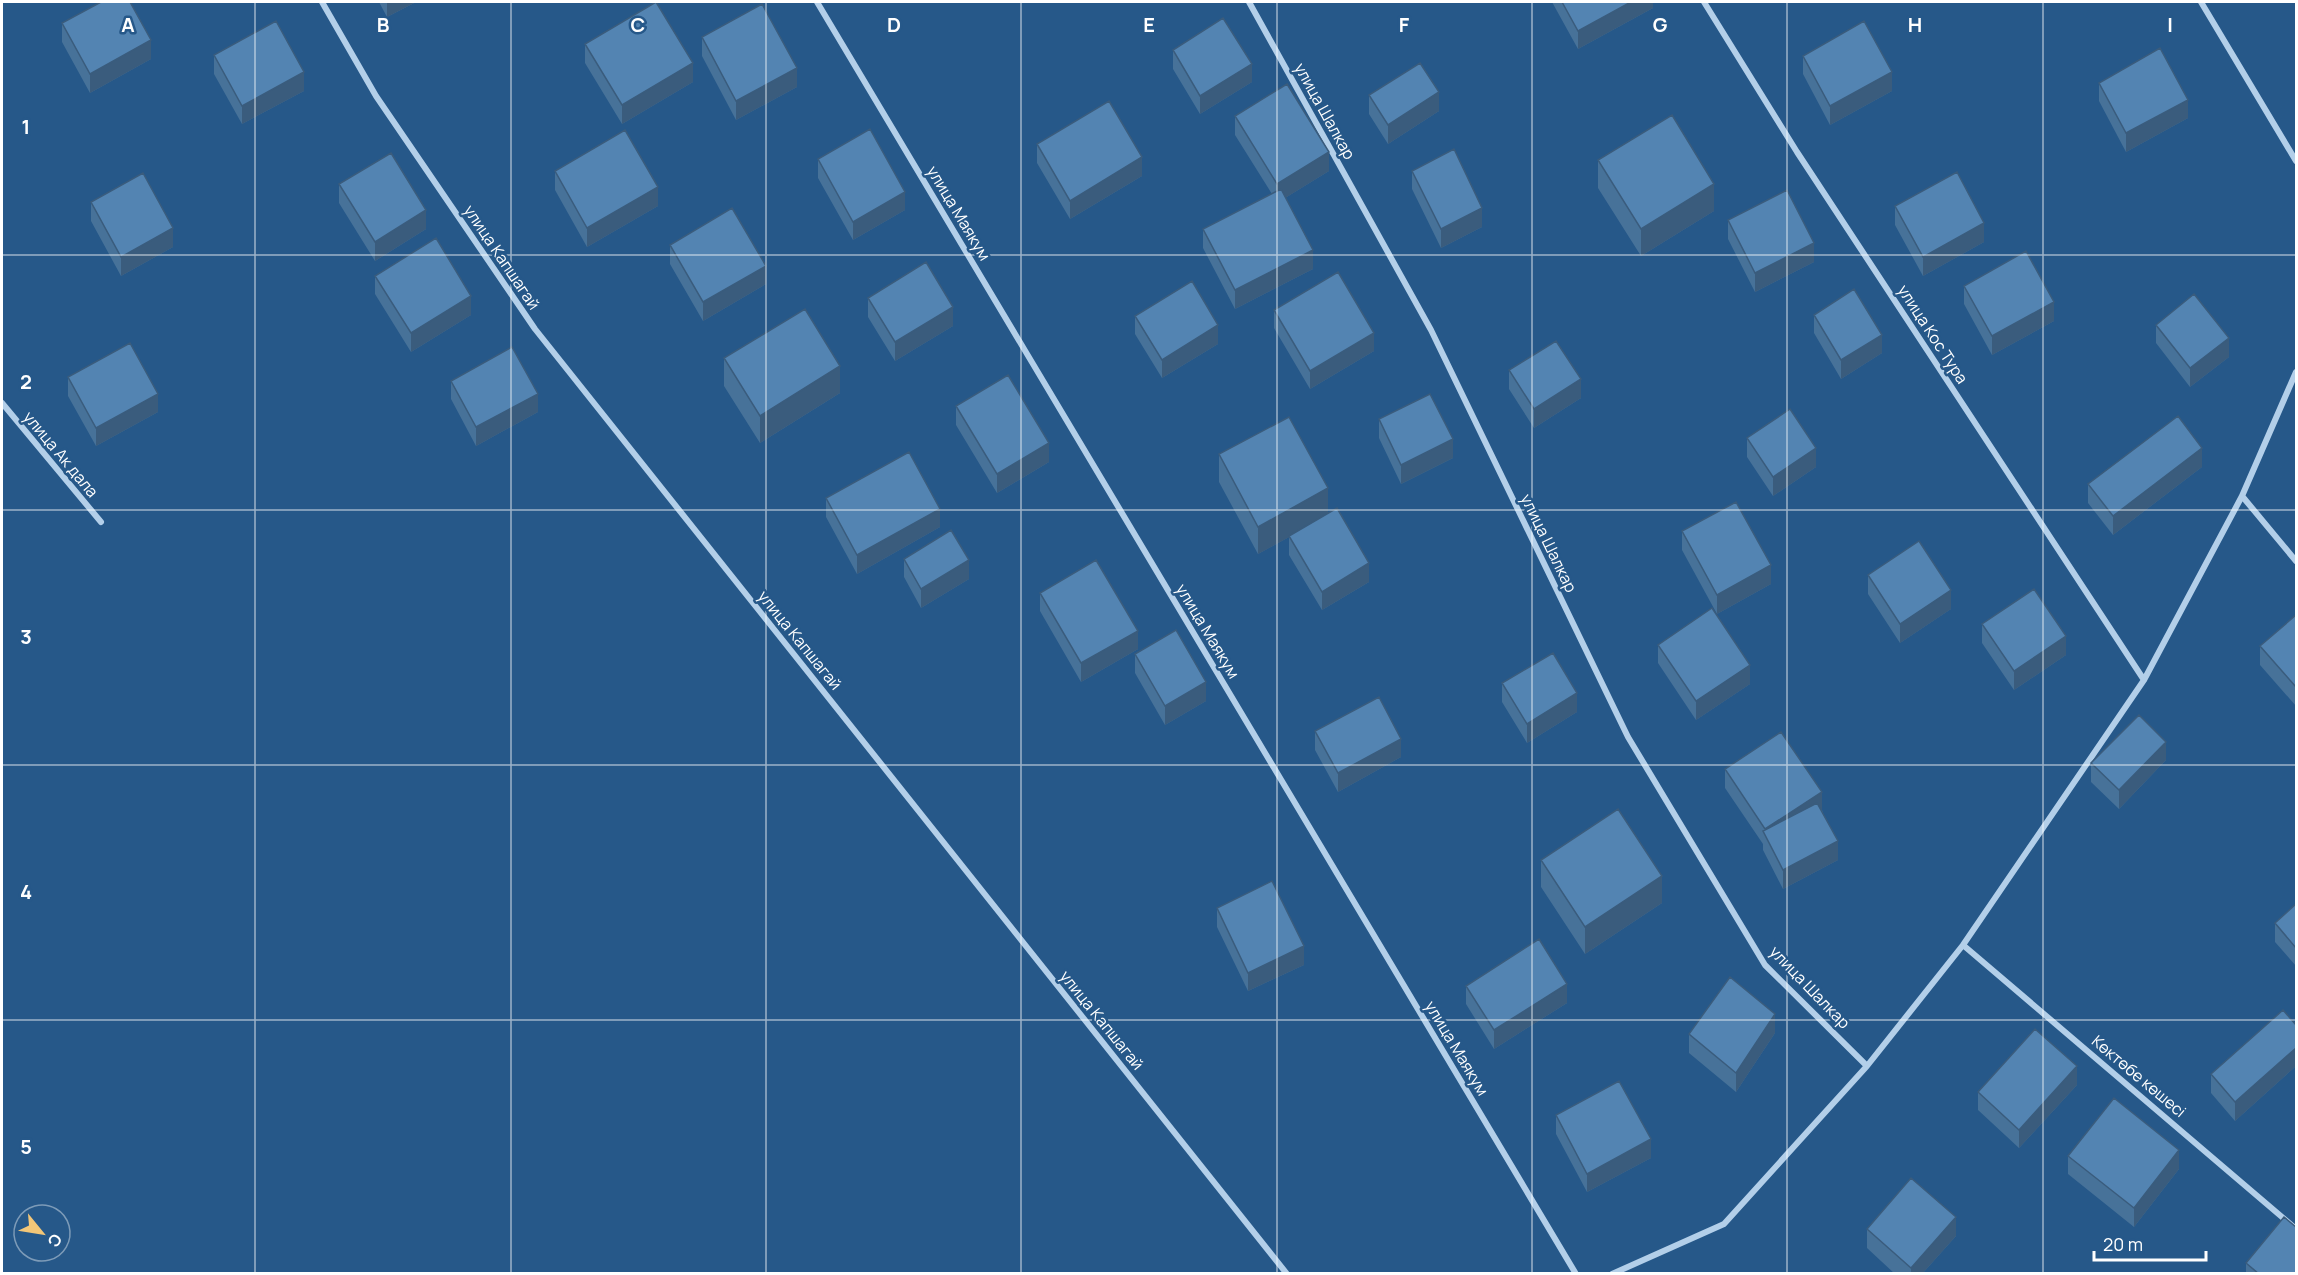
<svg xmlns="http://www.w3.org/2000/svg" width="2298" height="1275" viewBox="0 0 2298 1275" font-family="Manrope,sans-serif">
<rect width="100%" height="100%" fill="#265889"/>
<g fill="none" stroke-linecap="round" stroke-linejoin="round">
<path stroke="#b3cfe9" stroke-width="6" d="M322 2 376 96 535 329 1287 1274
M817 2 1576 1274
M1249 2 1431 330 1628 737 1765 965 1867 1066
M1704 2 1797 152 2144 680
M2201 2 2296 161
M2 403 101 522
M2242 496 2296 561
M1963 945 2296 1229
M1612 1274 1724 1224 1867 1066 1963 945 2144 680 2242 496 2296 372"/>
</g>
<path fill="#477299" d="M379 2H416L387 17Z
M1552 2H1653V8L1578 49Z
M62 23 151 59 90 93 62 42Z
M702 37 797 87 736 120 702 56Z
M585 44 693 82 622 124 585 63Z
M1173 50 1252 82 1200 114 1173 69Z
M214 55 304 91 242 124 214 74Z
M1803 56 1892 91 1830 125 1803 74Z
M2099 83 2188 118 2126 152 2099 101Z
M1369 95 1439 111 1388 144 1369 114Z
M1235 116 1329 171 1285 198 1313 269 1235 309 1203 248V229L1272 194 1235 135Z
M1037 144 1142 176 1070 219 1037 163Z
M818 159 905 210 853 240 818 178Z
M1598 160 1714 211 1641 256 1598 188Z
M555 171 658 206 587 247 555 190Z
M1412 171 1482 227 1441 248 1412 189Z
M339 184 426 229 375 261 339 203Z
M91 202 173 247 121 276 91 221Z
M1895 206 1984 242 1923 276 1895 225Z
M1728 220 1814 262 1755 292 1728 239Z
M670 245 766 284 703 321 670 264Z
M375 276 471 315 411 352 375 294Z
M1964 286 2054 321 1992 355 1964 304Z
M868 298 953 326 895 361 868 317Z
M1274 310 1374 351 1310 389 1274 328Z
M1814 315 1882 353 1841 379 1814 333Z
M1135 316 1218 344 1162 378 1135 334Z
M2156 325 2229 357 2190 387 2156 343Z
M724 358 840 393 760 443 724 386Z
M1509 370 1581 398 1534 428 1509 389Z
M68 377 158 412 96 446 68 396Z
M451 381 538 412 476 446 451 399Z
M956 406 1049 462 997 493 956 425Z
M1379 419 1453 458 1401 484 1379 438Z
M1747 438 1816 467 1773 496 1747 457Z
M1219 454 1328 513 1369 582 1322 610 1289 555V537L1258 554 1219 482Z
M2202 467 2113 535 2088 503V484Z
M826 498 940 527 857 574 826 517Z
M1682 531 1771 584 1717 614 1682 550Z
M904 559 969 579 921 608 904 577Z
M1868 575 1951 609 1900 643 1868 594Z
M1040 593 1138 649 1081 682 1040 611Z
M2296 615V706L2260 665V646Z
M1982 624 2066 655 2014 690 1982 643Z
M1658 645 1750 684 1696 720 1658 663Z
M1135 654 1206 701 1165 725 1135 673Z
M1502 683 1577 712 1527 743 1502 702Z
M1315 731 1401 757 1338 792 1315 750Z
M2166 760 2119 809 2091 782V763Z
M1725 769 1822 810 1838 860 1783 889 1763 850V844L1725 788Z
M1541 860 1662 903 1585 954 1541 887Z
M2296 904V966L2275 942V923Z
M1217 908 1304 965 1248 991 1217 927Z
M1466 986 1567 1003 1494 1049 1466 1004Z
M2296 1025V1066L2235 1121 2211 1093V1074Z
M1775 1033 1736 1092 1689 1053V1034Z
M2077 1085 2019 1148 1978 1110V1092Z
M1556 1115 1651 1158 1587 1192 1556 1134Z
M2068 1156 2179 1169 2134 1227 2068 1174Z
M1867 1229 1956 1236 1922 1274H1895L1867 1248Z
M2246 1263 2296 1274H2246Z"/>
<path fill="#3a5c7d" d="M387 2H416L387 17Z
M1631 2H1653V8L1578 49V31Z
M151 40V59L90 93V74Z
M693 63V82L622 124V105Z
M1252 64V82L1200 114V96Z
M797 68V87L736 120V101Z
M304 72V91L242 124V106Z
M1892 72V91L1830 125V106Z
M1439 92V111L1388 144V125Z
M2188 100V118L2126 152V133Z
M1329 152V171L1277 203V184Z
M1142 157V176L1070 219V201Z
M1714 184V211L1641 256V229Z
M658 187V206L587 247V228Z
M905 192V210L853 240V222Z
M1482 208V227L1441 248V229Z
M426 210V229L375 261V242Z
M1984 223V242L1923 276V257Z
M173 228V247L121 276V257Z
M1814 243V262L1755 292V273Z
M1313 250V269L1235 309V290Z
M766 266V284L703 321V302Z
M471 296V315L411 352V333Z
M2054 302V321L1992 355V336Z
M953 307V326L895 361V342Z
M1218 325V344L1162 378V360Z
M1374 333V351L1310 389V371Z
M1882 335V353L1841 379V360Z
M2229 338V357L2190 387V368Z
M840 366V393L760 443V416Z
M1581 379V398L1534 428V409Z
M158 394V412L96 446V428Z
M538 394V412L476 446V427Z
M1453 439V458L1401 484V465Z
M1049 443V462L997 493V474Z
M1816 448V467L1773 496V477Z
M2202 448V467L2113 535V516Z
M1328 488V516L1258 554V527Z
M940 509V527L857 574V555Z
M969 560V579L921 608V589Z
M1369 563V582L1322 610V592Z
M1771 565V584L1717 614V595Z
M1951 590V609L1900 643V624Z
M1138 631V649L1081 682V663Z
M2066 636V655L2014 690V671Z
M1750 665V684L1696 720V701Z
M1206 682V701L1165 725V706Z
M1577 693V712L1527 743V724Z
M1401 739V757L1338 792V773Z
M2166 742V760L2119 809V790Z
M1822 792V810L1765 829Z
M1838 841V860L1783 889V870Z
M1662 876V903L1585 954V927Z
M1304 946V965L1248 991V973Z
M1567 984V1003L1494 1049V1030Z
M1775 1014V1033L1736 1092V1073Z
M2296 1048V1066L2235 1121V1102Z
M2077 1066V1085L2019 1148V1130Z
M1651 1139V1158L1587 1192V1174Z
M2179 1150V1169L2134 1227V1208Z
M1956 1217V1236L1922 1274H1911V1268Z"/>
<path fill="#5384b2" stroke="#3a5c7d" stroke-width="1.5" d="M101 2H130L151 40 90 74 62 23Z
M656 2 693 63 622 105 585 44Z
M1562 2H1631L1578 31Z
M762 4 797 68 736 101 702 37Z
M1223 18 1252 64 1200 96 1173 50Z
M276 21 304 72 242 106 214 55Z
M1864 21 1892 72 1830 106 1803 56Z
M2160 48 2188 100 2126 133 2099 83Z
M1420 63 1439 92 1388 125 1369 95Z
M1287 84 1329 152 1277 184 1235 116Z
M1109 101 1142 157 1070 201 1037 144Z
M1672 115 1714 184 1641 229 1598 160Z
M870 129 905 192 853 222 818 159Z
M625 130 658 187 587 228 555 171Z
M1454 149 1482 208 1441 229 1412 171Z
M391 153 426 210 375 242 339 184Z
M1957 172 1984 223 1923 257 1895 206Z
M143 173 173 228 121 257 91 202Z
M1281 189 1313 250 1235 290 1203 229Z
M1787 190 1814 243 1755 273 1728 220Z
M732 208 766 266 703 302 670 245Z
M436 238 471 296 411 333 375 276Z
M2026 251 2054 302 1992 336 1964 286Z
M926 262 953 307 895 342 868 298Z
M1338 272 1374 333 1310 371 1274 310Z
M1192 281 1218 325 1162 360 1135 316Z
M1854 289 1882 335 1841 360 1814 315Z
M2194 294 2229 338 2190 368 2156 325Z
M805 309 840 366 760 416 724 358Z
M1556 341 1581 379 1534 409 1509 370Z
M130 343 158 394 96 428 68 377Z
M512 347 538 394 476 427 451 381Z
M1008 375 1049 443 997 474 956 406Z
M1430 394 1453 439 1401 465 1379 419Z
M1790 409 1816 448 1773 477 1747 438Z
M2178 416 2202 448 2113 516 2088 484Z
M1289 417 1328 488 1258 527 1219 454Z
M909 452 940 509 857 555 826 498Z
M1736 502 1771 565 1717 595 1682 531Z
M1337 508 1369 563 1322 592 1289 536Z
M951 530 969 560 921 589 904 559Z
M1919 541 1951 590 1900 624 1868 575Z
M1096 560 1138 631 1081 663 1040 593Z
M2034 589 2066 636 2014 671 1982 624Z
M1712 608 1750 665 1696 701 1658 645Z
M2296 615V687L2260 646Z
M1176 630 1206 682 1165 706 1135 654Z
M1553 653 1577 693 1527 724 1502 683Z
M1379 697 1401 739 1338 773 1315 731Z
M2139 715 2166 742 2119 790 2091 763Z
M1781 732 1822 792 1765 829 1725 769Z
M1817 803 1838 841 1783 870 1763 831Z
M1618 809 1662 876 1585 927 1541 860Z
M1272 881 1304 946 1248 973 1217 908Z
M2296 904V948L2275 923Z
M1539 939 1567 984 1494 1030 1466 986Z
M1730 977 1775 1014 1736 1073 1689 1034Z
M2283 1010 2296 1025V1048L2235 1102 2211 1074Z
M2035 1029 2077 1066 2019 1130 1978 1092Z
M1619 1081 1651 1139 1587 1174 1556 1115Z
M2114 1098 2179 1150 2134 1208 2068 1156Z
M1911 1178 1956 1217 1911 1268 1867 1229Z
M2284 1217 2296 1227V1274H2259L2246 1263Z"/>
<path fill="none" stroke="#fff" stroke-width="1.5" stroke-opacity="0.55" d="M255 2V1274M511 2V1274M766 2V1274M1021 2V1274M1277 2V1274M1532 2V1274M1787 2V1274M2043 2V1274M2 255H2296M2 510H2296M2 765H2296M2 1020H2296"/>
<g text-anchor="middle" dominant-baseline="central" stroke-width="5" stroke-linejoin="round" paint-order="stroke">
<g font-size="16" fill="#fff" stroke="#265889">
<text transform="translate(1325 111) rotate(61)">улица Шалкар</text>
<text transform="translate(959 213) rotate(59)">улица Маякум</text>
<text transform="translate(502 257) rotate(56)">улица Капшагай</text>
<text transform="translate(1933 334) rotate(57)">улица Кос Тура</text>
<text transform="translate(61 454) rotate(50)">улица Ак дала</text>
<text transform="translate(1549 543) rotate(64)">улица Шалкар</text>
<text transform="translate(1208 631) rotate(59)">улица Маякум</text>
<text transform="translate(800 640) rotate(51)">улица Капшагай</text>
<text transform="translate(1810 987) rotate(46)">улица Шалкар</text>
<text transform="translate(1102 1020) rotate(51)">улица Капшагай</text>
<text transform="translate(1457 1048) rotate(59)">улица Маякум</text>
<text transform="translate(2139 1076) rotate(40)">Көктөбе көшесі</text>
</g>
</g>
<g font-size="20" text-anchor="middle" font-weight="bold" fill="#fff" stroke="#265889" stroke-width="5" stroke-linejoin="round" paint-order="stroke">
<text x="128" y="32">A</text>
<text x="383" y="32">B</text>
<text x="638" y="32">C</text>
<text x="894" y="32">D</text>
<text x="1149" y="32">E</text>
<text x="1404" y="32">F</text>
<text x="1660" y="32">G</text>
<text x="1915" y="32">H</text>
<text x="2170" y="32">I</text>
<text x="26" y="134">1</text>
<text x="26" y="389">2</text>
<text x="26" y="644">3</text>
<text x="26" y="899">4</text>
<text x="26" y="1154">5</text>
</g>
<rect width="2298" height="1275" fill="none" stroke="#ffffff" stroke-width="6"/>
<g transform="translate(42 1233) rotate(120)"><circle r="28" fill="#265889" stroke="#7d9bb8" stroke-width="1.5"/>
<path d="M0-4.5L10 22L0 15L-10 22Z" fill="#f2c678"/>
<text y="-9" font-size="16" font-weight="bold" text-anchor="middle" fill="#ffffff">С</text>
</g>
<path d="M2094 1251v9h112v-9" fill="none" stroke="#ffffff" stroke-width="3"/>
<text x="2103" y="1251" font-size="18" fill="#ffffff" stroke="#265889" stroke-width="4.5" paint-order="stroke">20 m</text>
</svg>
